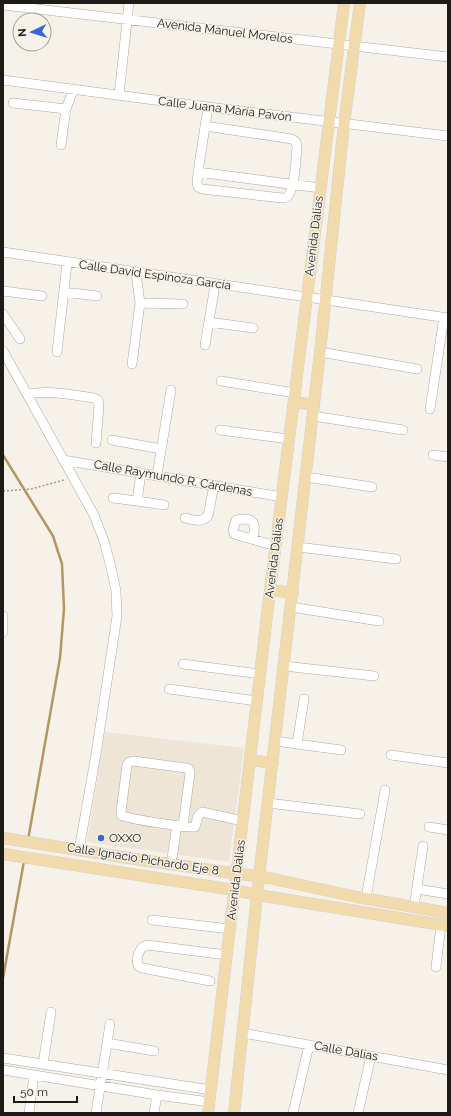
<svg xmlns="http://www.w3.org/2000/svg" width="451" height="1116" viewBox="0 0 451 1116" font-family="Raleway,sans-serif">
<rect width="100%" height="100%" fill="#f7f2e9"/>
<path fill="#eee5d6" d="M105 732 244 748 229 862 87 842Z"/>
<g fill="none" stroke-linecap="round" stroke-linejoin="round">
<path stroke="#b29762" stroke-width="2.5" d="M3 455 53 536 62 564 64 609 60 658 28 840
M3 978 24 861"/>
<g stroke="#ada8a0" stroke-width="10">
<path id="minor" d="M3 5 448 57
M3 80 208 107 448 136
M119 95 129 3
M13 103 66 109
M208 107 198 172 320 188
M61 145 66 109 73 90
M198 172 197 183 198 187 202 189 282 198C285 198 286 198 288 196 295 187 296 159 297 147L296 142 292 139 205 126
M3 252 448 318
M3 291 42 296
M64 292 97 296
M140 303 183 304
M3 314 20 339
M209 322 253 328
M205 345 215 285
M3 351 94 515 104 541 111 567 116 591 117 616 96 754 79 850
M57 352 67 263
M320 352 417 369
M132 364 140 303 136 273
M221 381 295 393
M27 394C50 390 71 395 94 398L98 400 99 406 96 443
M430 409 444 317
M313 416 403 430
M220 430 289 439
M112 440 161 449
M433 455 448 457
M63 460 282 497
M157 475 171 390
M306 477 372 487
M113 498 137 501 141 473
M137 501 164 505
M185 518C194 520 202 523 208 516L214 485
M253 538C254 530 258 521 246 519 243 519 240 519 236 520L233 530 234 534 276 546
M298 547 396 559
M291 607 379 621
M3 616V632
M183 664 260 674
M284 666 374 676
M169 689 257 701
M275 741 341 750
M297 744 304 699
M391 755 448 763
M268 803 360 814
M183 826 190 773 189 769 186 768 133 761 129 762 127 765 121 812V815C127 819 188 828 195 827L198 816 202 812 243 821
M429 827 448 830
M171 865 177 825
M417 889 448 894
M366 898 385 790
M414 907 423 846
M152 920 230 929
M436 967 441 925
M210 981 142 968 138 966C136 958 139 947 147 945L227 955
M243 1033 448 1070
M107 1043 154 1051
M3 1058 211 1090
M43 1064 51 1012
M3 1070 157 1095 210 1102
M29 1113 34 1075
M96 1113 110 1024
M154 1113 157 1095
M293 1113 309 1045
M358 1113 371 1056"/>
</g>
<g stroke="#d2d1d1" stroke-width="12">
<path id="major" d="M294 402 314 405
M270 590 293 593
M251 760 273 763
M3 838 141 860 269 878 357 897 448 913
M3 854 234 890 258 895 448 926
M208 1113 270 590 344 3
M234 1113 259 877 320 352 344 124 360 3"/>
</g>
<path stroke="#9a9690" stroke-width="1.5" stroke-dasharray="2 2" stroke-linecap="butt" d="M3 491 31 489 64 480"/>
<use href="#minor" stroke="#fff" stroke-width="9"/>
<use href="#major" stroke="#f1daab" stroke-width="11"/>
</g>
<circle fill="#3567d6" stroke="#f7f2e9" stroke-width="1.5" cx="101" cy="838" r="4"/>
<g text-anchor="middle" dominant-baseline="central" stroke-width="3" stroke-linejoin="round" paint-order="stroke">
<g font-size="12" fill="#1d1b18" stroke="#f7f2e9">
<text transform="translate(225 31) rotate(7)">Avenida Manuel Morelos</text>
<text transform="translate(225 109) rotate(7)">Calle Juana María Pavón</text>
<text transform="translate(314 236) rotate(-83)">Avenida Dálias</text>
<text transform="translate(155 275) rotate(8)">Calle David Espinoza García</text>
<text transform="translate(173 478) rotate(10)">Calle Raymundo R. Cárdenas</text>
<text transform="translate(274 558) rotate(-83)">Avenida Dálias</text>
<text transform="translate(143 859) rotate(9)">Calle Ignacio Pichardo Eje 8</text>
<text transform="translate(236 880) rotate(-83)">Avenida Dálias</text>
<text transform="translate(346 1051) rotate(10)">Calle Dalias</text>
</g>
<g font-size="12" fill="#1d1b18" stroke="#f7f2e9" text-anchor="start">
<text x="109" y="838">OXXO</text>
</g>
</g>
<rect width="451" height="1116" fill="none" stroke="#1d1b18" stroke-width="8"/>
<g transform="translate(32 32) rotate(266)"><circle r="19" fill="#f7f2e9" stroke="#a09c95"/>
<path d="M0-3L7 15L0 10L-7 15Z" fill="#3567d6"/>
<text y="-6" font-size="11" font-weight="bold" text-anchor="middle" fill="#1d1b18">N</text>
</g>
<path d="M14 1096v6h63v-6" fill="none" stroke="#1d1b18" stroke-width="2"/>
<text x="20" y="1096" font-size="12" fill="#1d1b18" stroke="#f7f2e9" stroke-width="3" paint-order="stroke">50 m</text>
</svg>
